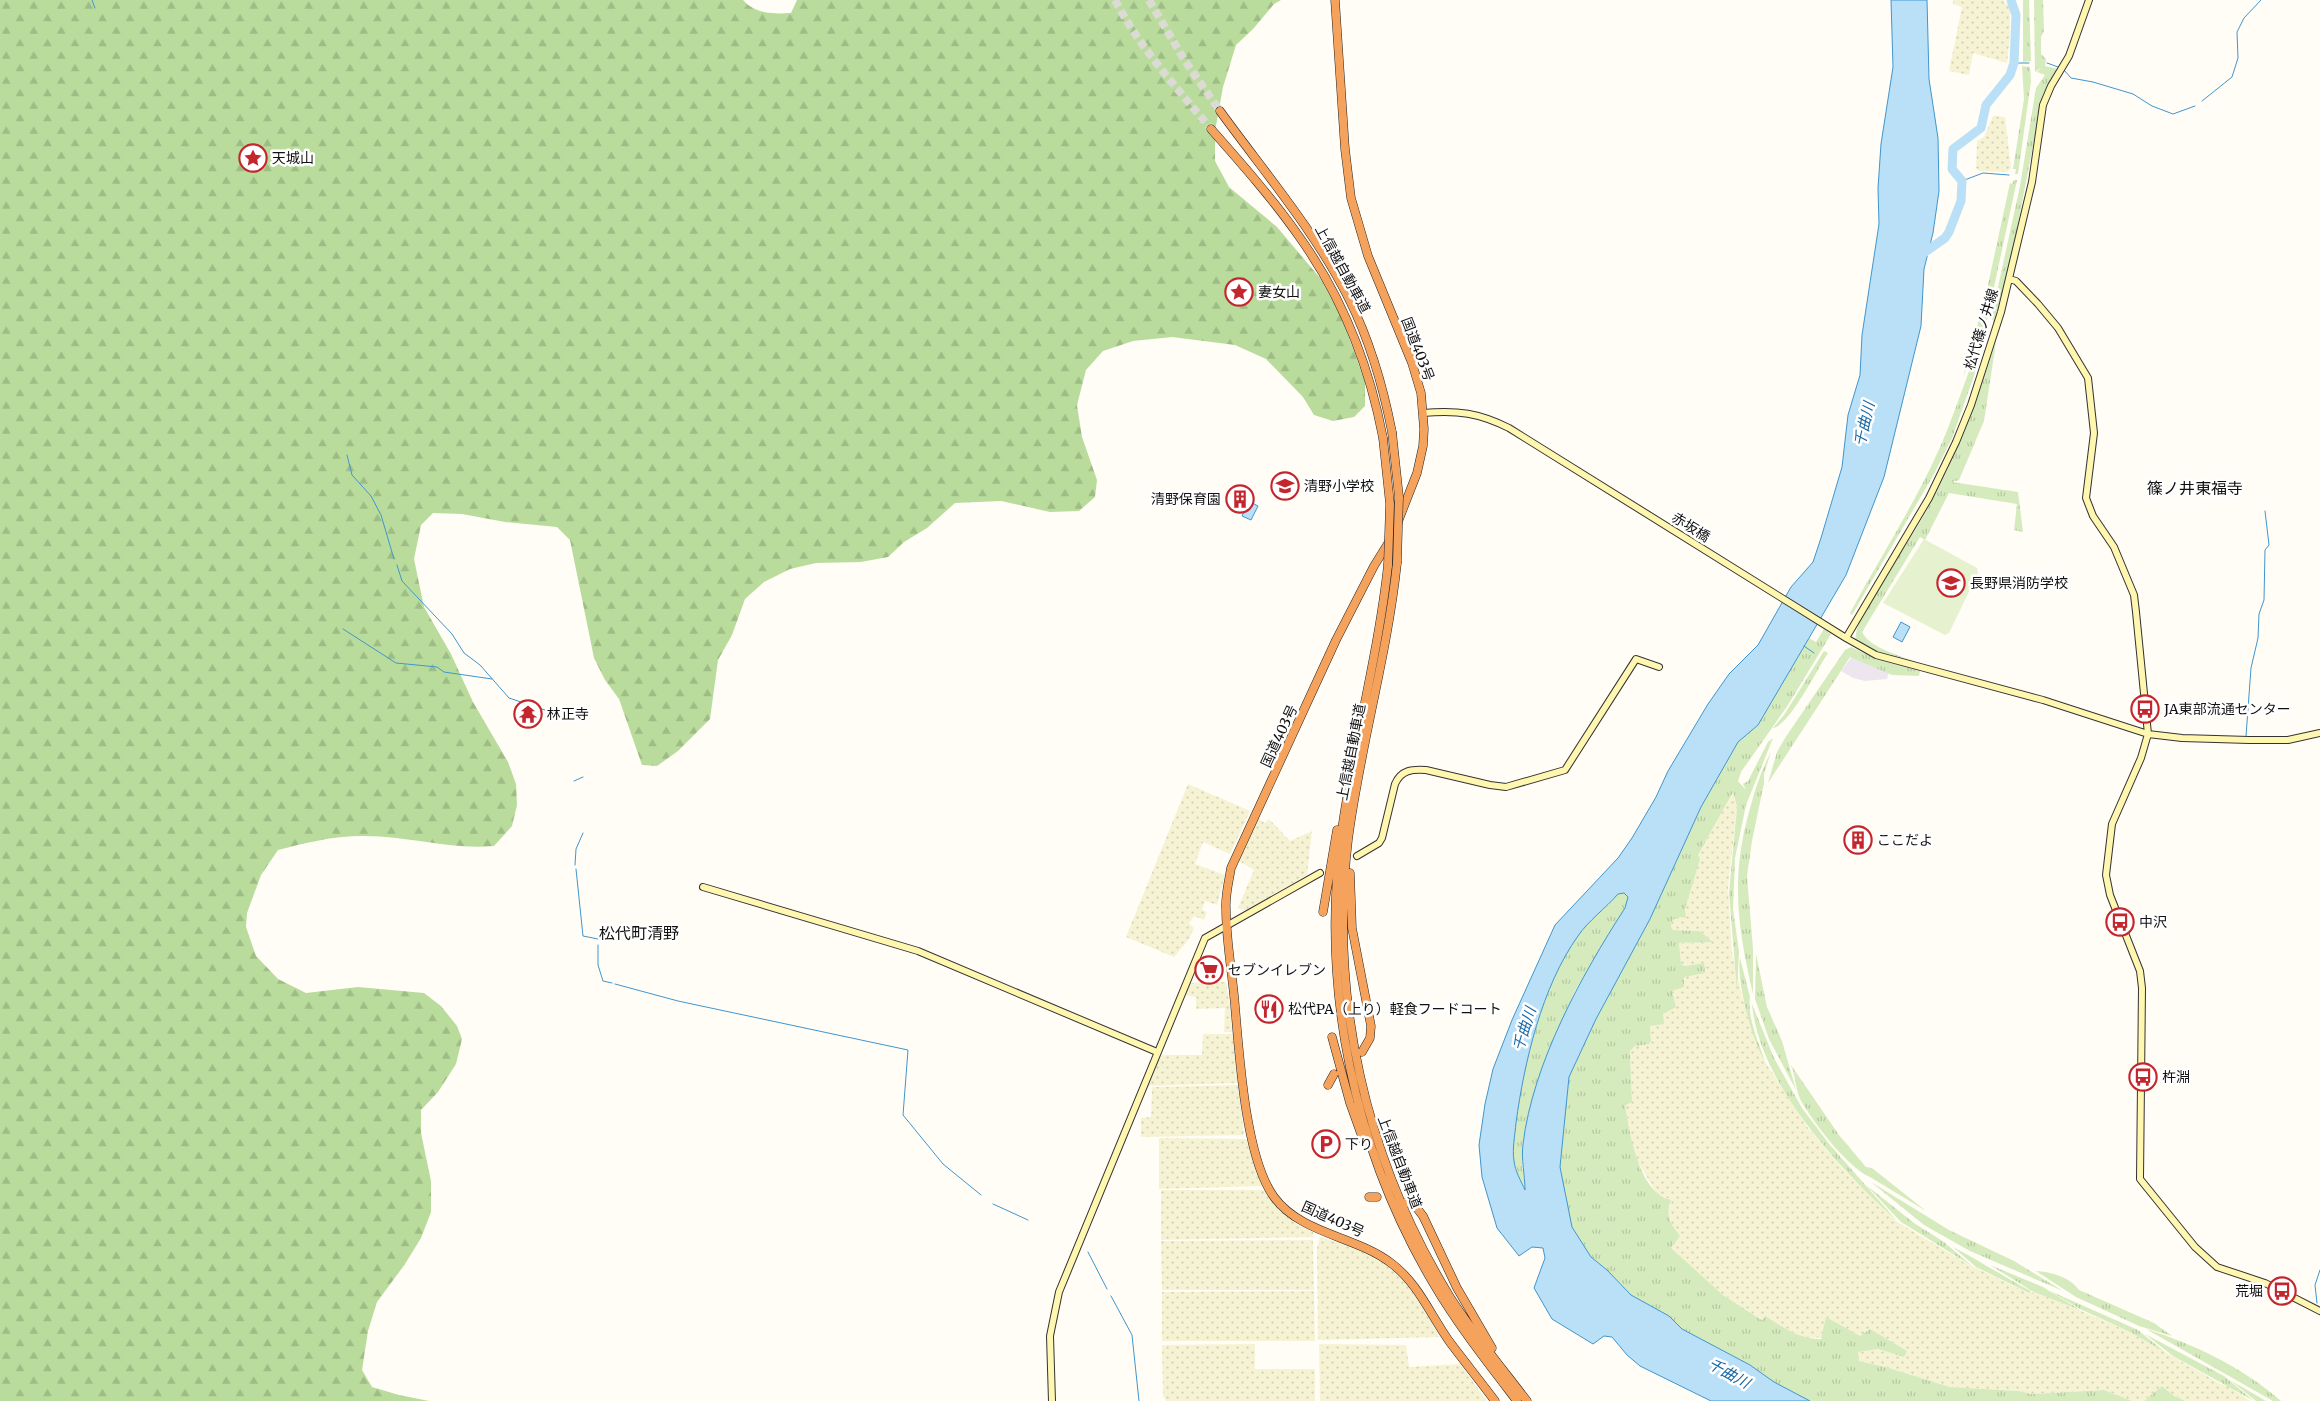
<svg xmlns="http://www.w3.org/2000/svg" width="2320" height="1401" viewBox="0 0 2320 1401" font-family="Merriweather,'Noto Sans JP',serif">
<defs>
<pattern id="farmland-dots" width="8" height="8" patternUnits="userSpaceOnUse" patternTransform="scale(1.25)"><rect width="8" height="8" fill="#f6f3d4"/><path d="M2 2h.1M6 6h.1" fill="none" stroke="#d2cfb5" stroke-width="1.8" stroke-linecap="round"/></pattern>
<pattern id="grass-tufts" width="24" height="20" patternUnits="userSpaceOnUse" patternTransform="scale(1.25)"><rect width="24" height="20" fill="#d5ebbd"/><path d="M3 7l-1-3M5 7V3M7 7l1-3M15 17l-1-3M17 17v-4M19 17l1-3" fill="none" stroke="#b6c8a1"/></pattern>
<pattern id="forest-firs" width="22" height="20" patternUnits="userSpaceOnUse" patternTransform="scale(1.25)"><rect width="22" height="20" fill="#b9dc9c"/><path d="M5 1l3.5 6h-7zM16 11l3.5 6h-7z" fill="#9ebc85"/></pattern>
</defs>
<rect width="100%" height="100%" fill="#fffdf5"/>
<path fill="#eee6ef" d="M1853 655 1889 671 1887 679 1865 681 1853 678 1841 671Z"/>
<path fill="url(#farmland-dots)" d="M1953 0H2004L2005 3 2010 6V37L2007 63 1973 53 1969 75 1949 71 1962 7 1953 4Z
M1993 116 2005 117 2011 168 2007 172 1979 171 1976 168 1977 141 1984 137Z
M1188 784 1250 811 1230 854 1203 842 1195 864 1225 875 1217 905 1205 901 1202 910 1207 912 1204 920 1194 916 1189 924 1194 928 1189 939 1174 957 1126 937Z
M1733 792 1737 807 1728 888 1732 952 1743 1000 1764 1060 1808 1128 1843 1169 1896 1221 1966 1263 2028 1293 2037 1292 2130 1332 2221 1384 2228 1386 2250 1401H2186L2174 1396 2162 1386 2144 1401H2132L2104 1390 2031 1394 2019 1391 1950 1387 1889 1368 1858 1361 1857 1352 1878 1349 1904 1357 1860 1336 1805 1338 1789 1332 1767 1316 1763 1320 1723 1295 1670 1248 1674 1244 1667 1214 1671 1200 1657 1194 1636 1159 1633 1149 1625 1105 1632 1101 1630 1051 1635 1046 1651 1041 1650 1026 1663 1014 1672 991 1684 977 1704 963 1684 966 1681 963 1679 943 1713 942 1700 931 1673 930 1671 926 1673 920 1678 917 1686 918 1685 910 1698 855Z
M1258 819 1265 823 1269 819 1290 841 1312 831 1307 875 1246 911 1238 908 1254 870 1239 861Z
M1226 982 1230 1008 1232 1032H1224L1225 1008 1196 1009V997L1184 995 1189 983Z
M1203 1034H1233L1238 1083 1146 1086 1158 1055H1202Z
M1238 1085 1244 1135 1141 1137V1118L1151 1117 1152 1087Z
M1159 1138 1246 1139 1262 1186 1159 1189Z
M1161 1190H1264L1280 1211 1298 1225 1313 1232V1237L1161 1240Z
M1320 1237 1364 1250 1392 1268 1408 1284 1423 1305 1439 1337 1318 1340 1317 1248Z
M1313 1240 1314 1290H1162L1161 1241Z
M1314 1291 1315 1341H1162V1292Z
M1255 1344V1369H1315V1401H1166L1163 1395 1162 1345Z
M1319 1344 1406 1345 1409 1367 1460 1364 1487 1401H1320Z"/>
<path fill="url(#grass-tufts)" d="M2023 0H2029L2031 61 2023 62Z
M2034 0H2043L2044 31 2041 37V54L2046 59 2045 66 2058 69 2043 94 2015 239 1994 325 1992 317 1993 310 2020 186 2036 88 2045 75 2037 72 2041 68 2035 72Z
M2022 66 2030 67 2031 81 2018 174H2015L2016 169H2013L2024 99Z
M2014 180H2017L1987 320 1963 377 1986 294 2010 183 2012 184Z
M1985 330 1974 376 1952 438 1934 474 1852 615 1850 613C1878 561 1910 512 1935 458 1955 416 1967 372 1985 330Z
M1996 342 1984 421 1959 480 1952 482 2018 492 2023 532 2014 530 2017 504 1949 493 1925 540 1920 537 1862 632C1871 650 1906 657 1925 665L1884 655 1856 642C1851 623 1892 567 1903 549 1947 484 1971 416 1996 342Z
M1824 629 1831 634 1788 705 1741 772 1738 781 1746 790 1743 784 1748 781 1768 742 1773 738 1746 805 1735 858 1733 909 1739 952 1737 990 1729 893 1737 807 1733 792 1698 855 1700 859 1685 909 1686 918 1678 917 1673 920 1671 926 1673 930 1700 931 1713 942 1679 943 1681 963 1684 966 1704 963 1705 973 1684 977V987L1672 991 1676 1007 1663 1014 1664 1024 1650 1026 1651 1041 1649 1044 1635 1046 1630 1051 1632 1102 1625 1105C1630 1133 1638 1192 1671 1200 1665 1216 1670 1223 1680 1236L1671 1248 1723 1295 1762 1320 1766 1316C1784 1328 1799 1339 1821 1339L1826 1317 1860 1336 1870 1329 1907 1351 1904 1357 1878 1349 1858 1352 1859 1361 1889 1368 1950 1387 2019 1391 2031 1394 2104 1390 2132 1401H1810L1774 1382 1750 1365 1682 1329 1669 1316 1631 1295 1607 1270 1591 1257 1572 1227 1560 1167 1569 1077 1596 1019 1650 919 1701 807 1738 742 1758 725 1809 638 1816 642Z
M1851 647 1874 658 1920 671 1919 676 1892 675 1850 657 1768 783 1777 752 1785 738 1845 650Z
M1824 651 1828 653C1818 668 1789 726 1773 728L1784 715Z
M1771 752 1764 774V783L1752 841 1747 876 1753 949V994C1737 925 1730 875 1751 805 1756 786 1762 769 1771 752Z
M1624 893 1628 897 1625 908 1575 991 1548 1055 1530 1108 1522 1145V1165L1526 1192C1522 1183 1514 1171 1514 1160 1510 1102 1543 982 1578 935 1589 921 1606 908 1618 894Z
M1756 954 1767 1007 1782 1041 1796 1090 1769 1039 1755 999Z
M1740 958 1750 997C1747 1016 1758 1042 1765 1061 1752 1042 1736 980 1740 958Z
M1752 1004 1774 1058 1802 1108 1830 1145 1897 1221C1840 1169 1759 1084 1752 1004Z
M1791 1065 1839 1135 1866 1167 1872 1168 1926 1211 1870 1177C1848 1168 1812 1121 1800 1099 1796 1090 1795 1075 1791 1065Z
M1871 1182 1949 1230 2014 1261 2063 1291 1970 1251 1924 1225Z
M1866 1185 1914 1223 1944 1242 1972 1266 1901 1222Z
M1953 1247C1980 1261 2004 1277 2031 1291L2029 1293 1976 1267Z
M1990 1265 2043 1287 2080 1310 2032 1291Z
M2036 1271C2051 1272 2070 1277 2079 1290L2154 1323 2172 1336 2139 1326 2076 1297Z
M2050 1291 2138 1330 2165 1352 2130 1332 2080 1309Z
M2146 1329C2196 1345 2242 1367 2281 1401H2273Z
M2145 1334 2224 1376 2254 1401 2173 1356Z
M2230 1380 2266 1401H2256Z
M2162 1386 2174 1396 2186 1401H2144Z"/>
<path fill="url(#forest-firs)" d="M0 0H743C755 14 774 14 791 13L797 0H1281L1274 4 1253 29 1236 45 1223 87 1215 131V161L1229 187 1277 227 1320 278 1339 312 1353 348 1365 382V406L1354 417 1333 421 1314 415 1303 397 1266 359 1235 345 1172 337 1133 341 1103 351 1086 370 1077 405 1082 437 1097 480 1095 497 1079 511 1050 512 1001 501 955 503 927 528 904 542 888 557 861 562 816 563 790 569 764 582 745 599 732 635 718 660 710 719 678 751 657 766 642 765 619 699 605 680 594 658 570 540 557 527 505 522 462 514 433 513 421 525 414 559 424 607 451 654 473 702 508 762 516 784 517 805 512 826 494 846C447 850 407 835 361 836 333 836 305 843 278 850L261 875 247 913 246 927 256 956 278 979 306 993 358 987 424 993 441 1006 457 1026 462 1039 456 1064 438 1092 421 1110V1133L431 1181V1212L421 1238 405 1264 377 1302 368 1331 362 1370 372 1387 399 1395 429 1401H0Z"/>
<path fill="#e6f2cf" d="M1924 539 1977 568 1978 573 1949 633 1945 635 1883 603Z"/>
<path fill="#b9e0f7" stroke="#3f96cf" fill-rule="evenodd" d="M1891 0H1927L1929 79 1938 138 1939 191 1933 233 1924 269 1921 326 1884 477 1846 575 1758 725 1738 742 1701 807 1650 919 1596 1019 1569 1077 1560 1167 1572 1227 1591 1257 1607 1270 1631 1295 1669 1316 1682 1329 1750 1365 1774 1382 1810 1401H1711L1640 1366 1627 1355 1612 1337 1604 1336 1593 1344 1552 1319 1534 1288 1545 1258 1543 1248 1532 1247 1519 1256 1497 1228 1482 1177 1479 1145 1485 1104 1493 1069 1512 1020 1555 925 1618 858 1632 838 1656 797 1668 771 1708 704 1729 674 1758 645 1791 587 1813 562 1821 538 1842 467 1848 415 1860 375 1862 335 1879 224 1878 188 1881 144 1893 67ZM1624 893 1628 897 1625 908C1581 976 1533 1063 1523 1144 1521 1160 1525 1175 1525 1190 1521 1181 1515 1171 1514 1161 1512 1149 1515 1135 1516 1123 1524 1063 1542 986 1578 936 1588 921 1606 908 1618 894Z
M1249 501 1258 506 1251 520 1242 516Z
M1901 622 1910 627 1902 642 1893 637Z"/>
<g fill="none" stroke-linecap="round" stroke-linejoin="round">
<path stroke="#3f96cf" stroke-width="1" d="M92 0 95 8
M2014 63H2029
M2047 63 2058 67
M2064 70 2071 78 2093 82 2133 94 2152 106 2173 114 2195 106
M2202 101 2232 77 2238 58 2237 32 2244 18 2261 0
M1962 181 1983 173 2009 175
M347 455 352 475 371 496 381 515 394 559
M397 565 402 581 452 634 464 653 480 665 509 698 545 710
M343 629 396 663 437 667 444 672 492 679
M1804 646 1814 653
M2246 736 2251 668 2258 638 2259 614 2264 600 2265 550 2269 545 2265 511
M574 781 583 777
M575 865 576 849 583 833
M576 869 583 936 598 939
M598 945V965L603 981 612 983
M615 984 678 1001 908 1050 903 1115 943 1164 981 1195
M993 1204 1028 1220
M1088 1252 1107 1289
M1111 1296 1132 1335 1139 1401
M2317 1303 2315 1285 2320 1270"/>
<path stroke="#b9e0f7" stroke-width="9" d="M1921 255 1945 238 1949 232 1961 201 1962 181 1952 169 1953 149 1981 128 1986 105 2010 75 2014 63 2016 15 2011 0"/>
<path stroke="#dbdad3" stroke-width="8" stroke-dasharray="8 4" stroke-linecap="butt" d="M1115 0C1140 48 1177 88 1211 129
M1149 0 1185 61 1220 111"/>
<g stroke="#333" stroke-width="8">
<path id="secondary" d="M2009 279 2016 281 2038 304 2058 328 2088 378 2094 433 2086 498 2093 516 2114 547 2134 595 2136 612 2148 734 2141 758 2112 824 2106 875 2110 895 2140 971 2142 988 2140 1179 2195 1247 2217 1267 2265 1283 2320 1311
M1423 413C1458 410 1479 413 1509 428L1846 638 1929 498 1956 442 1971 405 2001 312 2032 182 2043 105 2051 86 2069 56 2089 0
M1846 638 1876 655 2043 700 2148 734 2182 738 2249 740H2288L2320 733
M1357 856 1379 843 1382 838 1395 784C1401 770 1412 769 1426 770L1490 785 1506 787 1565 770 1636 659 1659 667
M703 887 918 951 1157 1052
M1052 1401 1050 1336 1059 1292 1205 938 1320 873"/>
</g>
<g stroke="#222" stroke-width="9">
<path id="highway" d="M1335 0 1345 149 1351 198 1368 256 1412 363 1421 393 1424 429 1423 446 1417 473 1392 537 1374 566 1336 640 1231 868C1229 881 1225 895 1226 909 1226 937 1231 966 1234 995 1239 1047 1244 1156 1274 1197 1301 1234 1356 1236 1391 1263 1418 1283 1430 1314 1449 1341 1464 1361 1480 1381 1495 1401
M1220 111C1265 173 1315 231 1349 299 1370 341 1383 386 1392 432
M1211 129C1241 163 1272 198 1298 235 1342 296 1369 364 1383 438
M1397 563C1387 657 1360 747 1348 840 1329 1000 1366 1160 1450 1297 1473 1333 1501 1367 1527 1401
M1388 565C1378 657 1353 745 1341 837 1321 990 1354 1148 1432 1281 1457 1324 1487 1362 1517 1401
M1350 873 1352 928 1371 1026 1370 1038 1362 1052
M1323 912 1337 830
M1332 1037 1350 1103 1364 1142
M1328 1085 1334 1074
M1369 1197H1377
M1407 1202 1416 1207 1423 1216 1457 1288 1492 1348"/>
</g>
<use href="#secondary" stroke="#fff6b0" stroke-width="6"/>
<use href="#highway" stroke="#f5a25d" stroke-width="8"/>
<g stroke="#222" stroke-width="9" stroke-linecap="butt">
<path id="highway-bridge" d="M1392 432 1399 497 1397 563
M1383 438 1390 504 1388 565"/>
</g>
<use href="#highway-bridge" stroke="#f5a25d" stroke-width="8"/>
</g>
<defs>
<g id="sight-ring" transform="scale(1.4375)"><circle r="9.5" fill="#fff" stroke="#c4262e" stroke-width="1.5"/><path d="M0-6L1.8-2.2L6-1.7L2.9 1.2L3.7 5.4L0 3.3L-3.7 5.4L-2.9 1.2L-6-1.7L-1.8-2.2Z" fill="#c4262e"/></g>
<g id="school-ring" transform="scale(1.4375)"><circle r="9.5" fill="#fff" stroke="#c4262e" stroke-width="1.5"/><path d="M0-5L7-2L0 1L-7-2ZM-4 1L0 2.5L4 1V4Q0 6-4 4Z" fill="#c4262e"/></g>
<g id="building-ring" transform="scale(1.4375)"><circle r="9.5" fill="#fff" stroke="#c4262e" stroke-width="1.5"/><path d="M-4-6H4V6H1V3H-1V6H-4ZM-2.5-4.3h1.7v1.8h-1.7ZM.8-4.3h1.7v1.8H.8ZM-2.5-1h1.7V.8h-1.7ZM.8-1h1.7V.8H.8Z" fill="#c4262e"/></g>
<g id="bus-ring" transform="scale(1.4375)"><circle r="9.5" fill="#fff" stroke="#c4262e" stroke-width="1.5"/><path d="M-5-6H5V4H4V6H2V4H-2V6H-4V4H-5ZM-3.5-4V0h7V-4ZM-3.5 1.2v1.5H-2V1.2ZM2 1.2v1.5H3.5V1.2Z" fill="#c4262e"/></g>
<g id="temple-ring" transform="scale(1.4375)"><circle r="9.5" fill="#fff" stroke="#c4262e" stroke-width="1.5"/><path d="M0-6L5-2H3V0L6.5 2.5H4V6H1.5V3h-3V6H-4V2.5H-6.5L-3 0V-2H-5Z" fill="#c4262e"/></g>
<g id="supermarket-ring" transform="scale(1.4375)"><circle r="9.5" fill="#fff" stroke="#c4262e" stroke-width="1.5"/><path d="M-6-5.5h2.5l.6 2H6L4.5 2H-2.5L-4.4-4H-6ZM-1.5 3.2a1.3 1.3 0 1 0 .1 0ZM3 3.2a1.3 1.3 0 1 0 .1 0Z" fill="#c4262e"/></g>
<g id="restaurant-ring" transform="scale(1.4375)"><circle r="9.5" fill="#fff" stroke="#c4262e" stroke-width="1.5"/><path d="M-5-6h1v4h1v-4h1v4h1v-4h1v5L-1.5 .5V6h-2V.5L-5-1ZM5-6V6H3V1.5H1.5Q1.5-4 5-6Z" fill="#c4262e"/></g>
<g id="parking-ring" transform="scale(1.4375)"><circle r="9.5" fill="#fff" stroke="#c4262e" stroke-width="1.5"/><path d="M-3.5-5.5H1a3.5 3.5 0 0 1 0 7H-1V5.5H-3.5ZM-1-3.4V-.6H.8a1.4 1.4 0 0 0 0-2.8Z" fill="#c4262e"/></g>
</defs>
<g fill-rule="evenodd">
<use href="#sight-ring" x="253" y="158"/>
<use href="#sight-ring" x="1239" y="292"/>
<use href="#school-ring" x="1285" y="486"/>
<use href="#building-ring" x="1240" y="499"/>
<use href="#school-ring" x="1951" y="583"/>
<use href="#bus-ring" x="2145" y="709"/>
<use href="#temple-ring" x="528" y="714"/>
<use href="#building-ring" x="1858" y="840"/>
<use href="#bus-ring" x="2120" y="922"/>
<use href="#supermarket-ring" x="1209" y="970"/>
<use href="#restaurant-ring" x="1269" y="1009"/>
<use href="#bus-ring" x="2143" y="1077"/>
<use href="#parking-ring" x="1326" y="1144"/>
<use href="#bus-ring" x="2282" y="1291"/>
</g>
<g text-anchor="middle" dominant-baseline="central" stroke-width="5" stroke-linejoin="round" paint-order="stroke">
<g font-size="14" fill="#111" stroke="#fff" text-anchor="start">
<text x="272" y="158">天城山</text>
<text x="1258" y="292">妻女山</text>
<text x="1304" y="486">清野小学校</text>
<text x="1221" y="499" text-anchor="end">清野保育園</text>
<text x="1970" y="583">長野県消防学校</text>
<text x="2164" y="709">JA東部流通センター</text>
<text x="547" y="714">林正寺</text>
<text x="1877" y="840">ここだよ</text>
<text x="2139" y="922">中沢</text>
<text x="1228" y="970">セブンイレブン</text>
<text x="1288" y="1009">松代PA（上り）軽食フードコート</text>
<text x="2162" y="1077">杵淵</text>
<text x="1345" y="1144">下り</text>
<text x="2263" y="1291" text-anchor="end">荒堀</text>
</g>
<g font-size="14" fill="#111" stroke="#fff">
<text transform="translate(1343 269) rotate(61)">上信越自動車道</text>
<text transform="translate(1981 329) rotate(-73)">松代篠ノ井線</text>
<text transform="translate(1418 349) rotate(69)">国道403号</text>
<text transform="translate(1691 527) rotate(32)">赤坂橋</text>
<text transform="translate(1279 736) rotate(-65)">国道403号</text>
<text transform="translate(1351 752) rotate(-79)">上信越自動車道</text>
<text transform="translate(1400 1162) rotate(69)">上信越自動車道</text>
<text transform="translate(1333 1219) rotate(24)">国道403号</text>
</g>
<g font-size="15" font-style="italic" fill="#1768a6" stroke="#fff">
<text transform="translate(1864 424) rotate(-77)">千曲川</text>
<text transform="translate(1524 1029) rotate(-73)">千曲川</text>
<text transform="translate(1729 1373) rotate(29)">千曲川</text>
</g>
<g font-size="16" fill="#111" stroke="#fff">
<text x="2195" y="488">篠ノ井東福寺</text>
<text x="639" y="933">松代町清野</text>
</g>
</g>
</svg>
